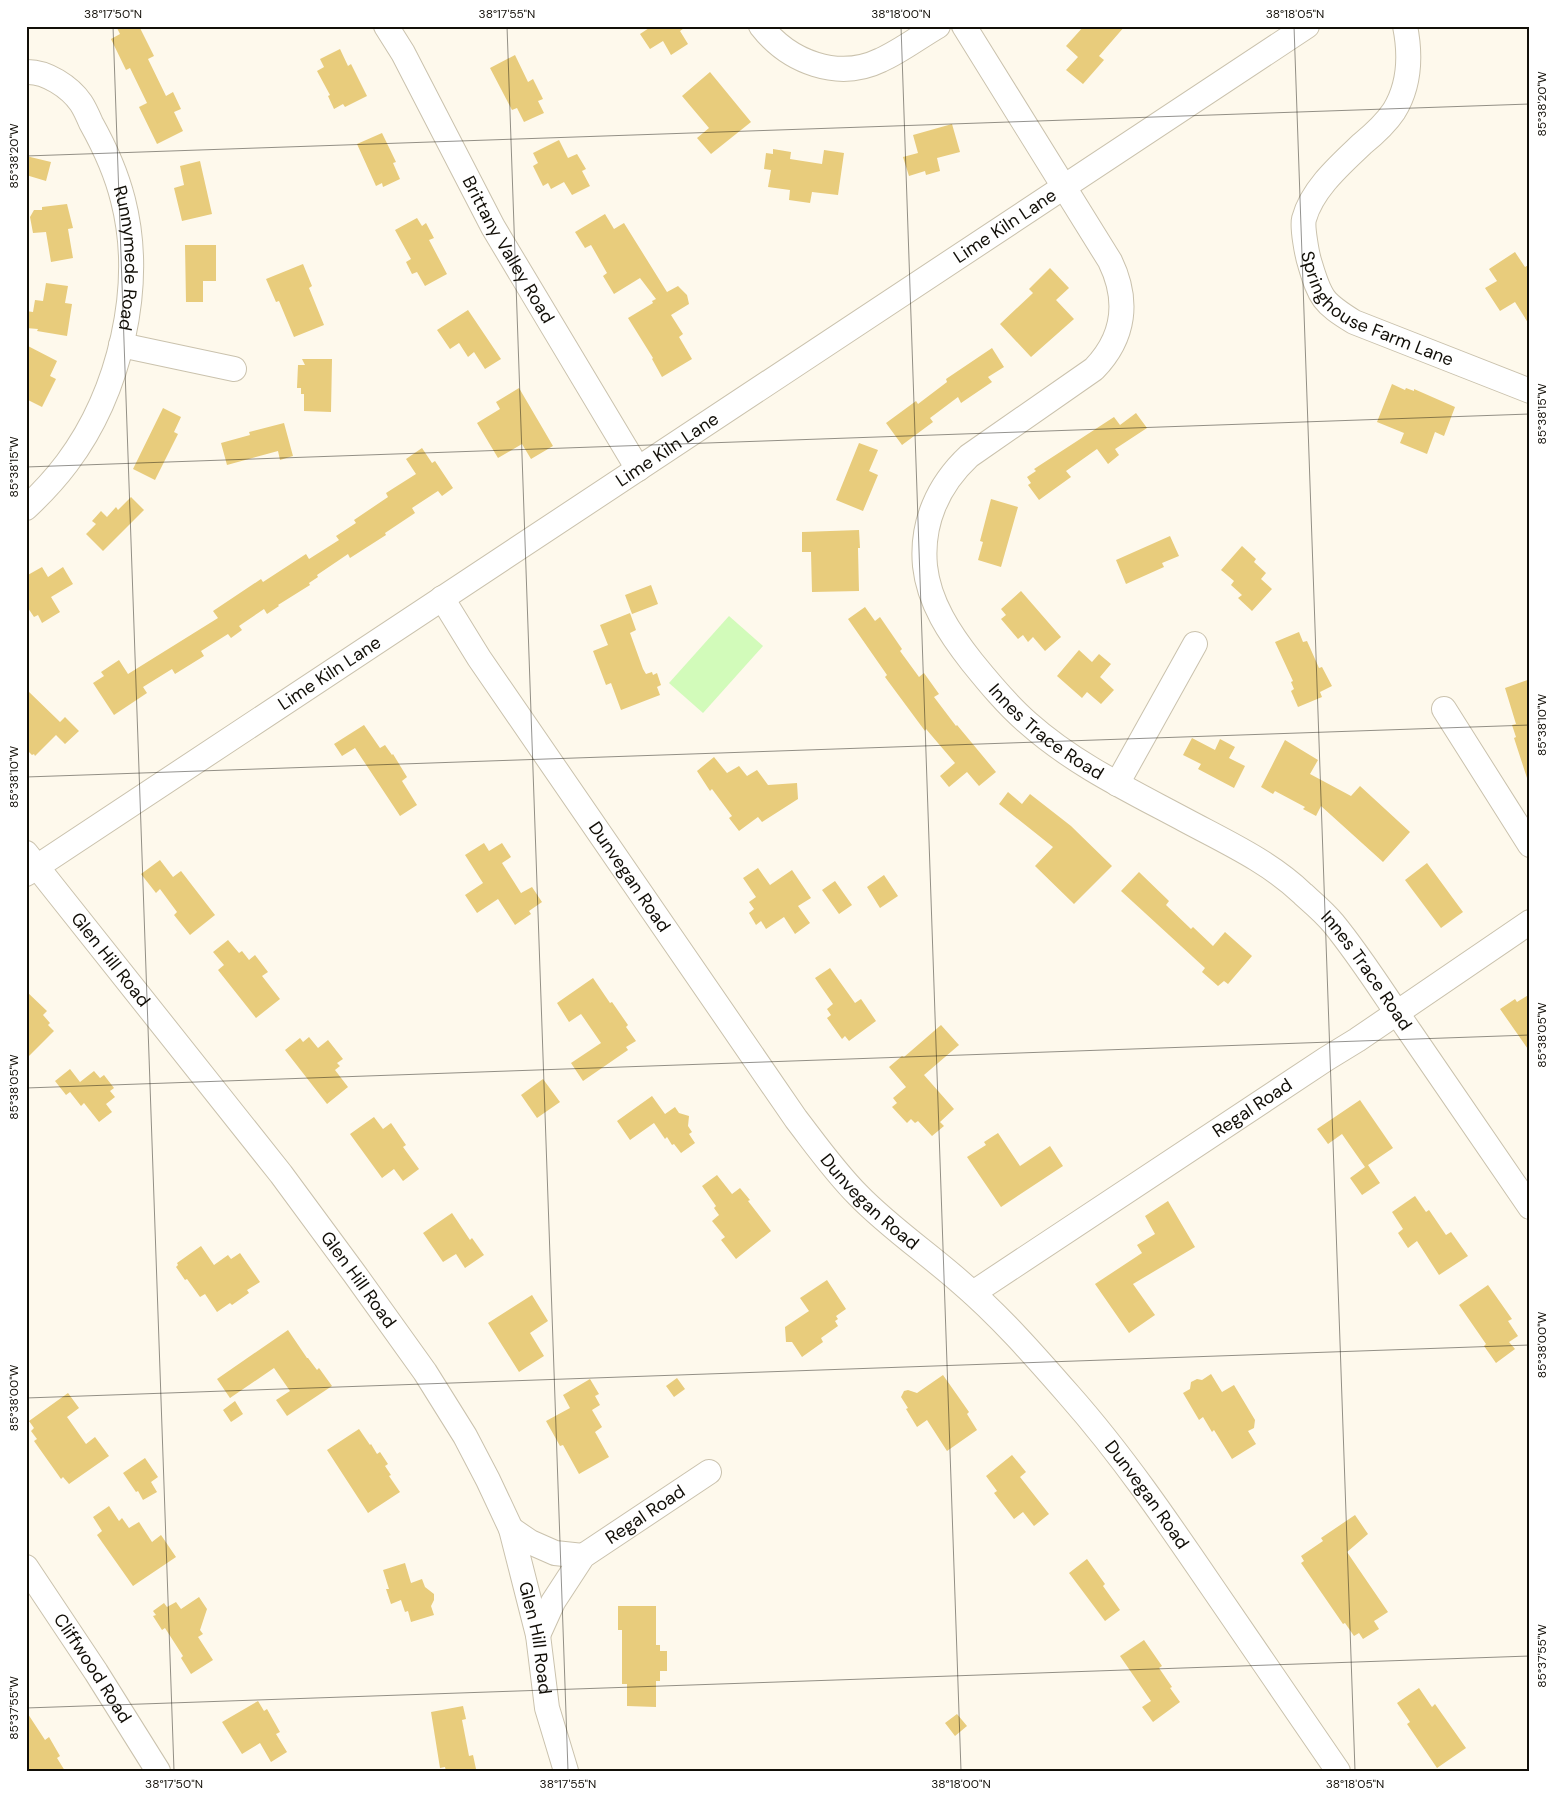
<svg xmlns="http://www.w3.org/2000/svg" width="1556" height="1797" viewBox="0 0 1556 1797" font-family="'DM Sans',sans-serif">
<rect width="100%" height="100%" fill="#fef9ec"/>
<path fill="#d2fbba" d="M729 616 763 646 703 713 669 683Z"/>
<path fill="#e8cc7c" d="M116 26H139L154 56 148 59 166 96 173 92 181 109 174 112 183 131 157 144 139 107 147 103 130 68 126 70 111 39 120 34Z
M652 26H687L680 31 688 44 671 55 663 41 650 49 640 34Z
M1084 26H1125L1099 56 1104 60 1083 84 1066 70 1078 57 1066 46Z
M340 49 348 66 351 64 367 96 345 107 343 104 334 109 328 96 330 95 317 71 324 67 320 59Z
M515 55 528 82 533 79 543 99 538 101 544 113 524 122 517 108 512 110 490 68Z
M710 72 751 122 711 154 697 138 709 128 682 96Z
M952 124 960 152 937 158 940 171 926 175 925 171 909 176 903 157 918 153 913 135Z
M382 133 396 162 393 163 400 179 383 187 382 183 376 186 357 144Z
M559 140 568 158 577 154 586 169 582 171 590 186 572 195 564 182 551 189 548 183 543 186 533 166 538 163 533 153Z
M773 149 791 152 790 159 822 164 824 150 844 153 838 195 812 192 810 203 789 200 790 190 768 187 771 170 764 169 766 153 773 154Z
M26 156 51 162 46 181 26 175Z
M200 161 212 214 182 221 174 188 184 185 180 166Z
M67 204 73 228 68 229 73 258 51 262 46 232 33 233 30 217 34 210H42V207Z
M605 214 614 229 624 223 667 292 678 286 687 295 689 304 671 315 683 334 679 337 692 359 662 377 652 359 653 358 628 318 653 303 652 301 656 299 640 278 614 294 603 276 607 273 591 245 585 248 575 232Z
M417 218 422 226 426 223 434 238 429 240 447 274 425 286 417 272 412 274 406 262 411 259 395 230Z
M185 245H216V281H203V302H186Z
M1515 252 1525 267 1530 264V326L1515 302 1500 311 1485 288 1497 281 1489 269Z
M303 264 312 286 309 288 324 325 294 337 279 301 276 302 266 279Z
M1050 268 1069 288 1056 300 1074 319 1031 357 1000 324 1033 293 1029 289Z
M46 283 68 286 65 303 72 304 67 336 37 331 38 329 26 328V311L33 312 35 300 43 301Z
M468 310 501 359 485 369 474 352 468 357 459 343 450 349 437 330Z
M26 345 57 361 50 376 56 379 42 407 26 399Z
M992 348 1004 367 988 377 992 382 961 403 958 397 930 418 933 422 902 445 886 423 916 401 918 404 947 382 946 379Z
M302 359H332L331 412 304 411V394H301V388H297L298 365H305Z
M1392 384 1405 390 1406 388 1414 391V389L1455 407 1444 436 1435 432 1427 454 1400 443 1404 433 1377 422Z
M519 388 553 446 531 459 522 444 498 458 477 423 500 409 496 402Z
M163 408 181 417 174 432 178 434 155 480 133 469Z
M1136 413 1147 428 1115 449 1119 455 1108 464 1097 449 1066 471 1071 477 1039 500 1028 485 1031 483 1027 477 1036 471 1034 469 1114 417 1120 425Z
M284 423 293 456 280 460 278 451 227 465 221 443 250 435 249 432Z
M859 443 878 450 869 471 878 475 863 511 836 500Z
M422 448 432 463 435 461 453 488 442 496 438 491 412 508 415 513 385 533 386 535 350 558 348 554 317 575 318 577 309 583 310 585 278 605 279 606 267 614 264 609 239 626 242 630 231 638 228 634 201 651 204 656 175 674 172 669 143 687 147 693 114 715 93 683 104 676 101 672 119 660 128 674 218 618 213 611 261 579 263 582 306 554 309 559 339 540 336 536 356 523 354 520 388 497 386 493 416 474 406 459Z
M131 497 144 510 103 551 86 534 96 524 92 521 101 511 107 517 116 507 118 510Z
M991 499 1018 507 1001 567 978 560 983 542 980 541Z
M859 530 860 548H858L859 591 812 592 811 552H802V532Z
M1170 536 1179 556 1162 563 1164 567 1126 584 1116 560Z
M1242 546 1256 559 1254 562 1266 573 1261 579 1272 589 1252 611 1238 598 1242 595 1231 585 1234 581 1221 570Z
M42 567 48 577 63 567 73 584 51 597 60 612 42 623 38 615 34 617 26 605V576Z
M651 585 658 604 632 614 625 595Z
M1021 591 1061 637 1045 651 1033 637 1028 642 1023 635 1018 639 1001 619 1006 615 1001 609Z
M865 607 875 621 880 617 902 649 900 651 919 677 924 673 939 694 934 697 956 726 957 725 996 772 979 786 967 772 949 787 940 776 955 763 926 729 925 731 885 677 887 675 848 619Z
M630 613 636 630 630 633 643 669 646 674 652 672 653 675 657 673 661 685 657 687 660 695 621 710 611 683 606 685 593 651 608 645 600 625Z
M1299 632 1303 642 1307 641 1319 668 1322 667 1332 686 1320 692 1322 697 1298 707 1291 691 1294 689 1291 682 1293 681 1275 642Z
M1079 650 1092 662 1099 654 1111 664 1100 677 1114 690 1101 704 1087 692 1082 698 1057 676Z
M1530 679V777L1527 778 1514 738 1516 737 1512 725 1516 724 1505 688Z
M26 689 60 722 65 717 79 731 65 744 56 735 35 756 34 754 32 755 26 749Z
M364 725 380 748 385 745 392 755 393 754 407 777 402 781 417 805 400 816 355 748 342 756 334 744Z
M1192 738 1215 750 1220 739 1235 747 1229 758 1245 766 1234 788 1198 769 1201 764 1183 755Z
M1285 740 1318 760 1310 774 1351 796 1360 786 1410 832 1383 862 1321 806 1316 816 1303 809 1305 807 1275 791 1273 794 1261 787Z
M714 757 727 773 739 766 747 776 757 770 768 785 797 783 798 799 762 822 758 817 739 831 729 818 732 816 712 789 710 791 697 771Z
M1008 792 1022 804 1030 794 1071 826 1112 866 1074 904 1035 866 1053 847 999 804Z
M484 843 489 851 502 843 511 857 502 863 521 893 532 887 542 902 529 911 531 914 515 925 498 899 477 913 465 895 483 883 465 855Z
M160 860 173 877 181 871 215 915 190 935 174 915 177 912 160 889 156 893 141 874Z
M1427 863 1463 912 1441 928 1405 880Z
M758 868 770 885 792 870 811 898 798 906 810 923 795 934 784 917 766 929 761 921 756 925 749 913 754 909 749 902 756 897 743 878Z
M1139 872 1169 901 1166 905 1191 929 1193 927 1213 946 1225 932 1252 956 1228 984 1224 981 1218 986 1202 972 1205 968 1121 891Z
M884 875 898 896 880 908 867 887Z
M835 881 852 905 839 914 822 890Z
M228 940 239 953 242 951 249 960 255 955 268 972 262 976 280 999 256 1018 218 970 224 965 213 952Z
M830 968 855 1003 861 999 876 1021 849 1041 845 1036 842 1039 827 1018 831 1015 827 1009 833 1004 815 978Z
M593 978 610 1003 612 1002 628 1025 626 1027 636 1041 626 1047 628 1050 583 1081 571 1063 601 1043 581 1014 569 1022 557 1003Z
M26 991 47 1011 43 1015 50 1023 48 1025 54 1031 26 1059Z
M1530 994V1052L1500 1009 1515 999 1517 1002Z
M941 1025 959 1045 924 1075 954 1109 940 1122 944 1126 932 1136 918 1121 915 1123 911 1119 907 1123 892 1107 897 1103 893 1098 906 1087 889 1067 902 1056 904 1057Z
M309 1037 318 1048 328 1040 343 1059 337 1063 340 1066 335 1070 348 1087 327 1104 285 1050 300 1038 303 1042Z
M70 1069 80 1082 94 1071 100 1078 104 1075 114 1088 110 1091 115 1097 106 1104 112 1112 99 1122 84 1103 81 1106 70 1092 66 1095 55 1081Z
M543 1079 560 1102 537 1118 521 1095Z
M652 1096 665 1114 675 1107 679 1113 689 1116 688 1126 692 1132 689 1134 695 1143 681 1153 674 1144 672 1145 667 1137 665 1139 654 1123 630 1140 617 1121Z
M1360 1100 1393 1148 1368 1165 1380 1183 1362 1195 1350 1178 1365 1167 1342 1134 1328 1144 1317 1129Z
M374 1117 383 1129 391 1123 406 1145 403 1147 419 1169 403 1181 394 1169 382 1178 350 1134Z
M998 1133 1020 1166 1050 1146 1063 1166 1001 1207 967 1157 986 1145 984 1142Z
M717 1175 732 1194 740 1188 750 1200 748 1201 771 1231 736 1259 721 1240 725 1237 712 1221 719 1215 714 1208 716 1206 702 1186Z
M1415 1196 1426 1212 1429 1210 1446 1235 1451 1232 1468 1256 1439 1275 1417 1241 1408 1248 1398 1233 1403 1229 1392 1212Z
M1168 1201 1195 1247 1133 1284 1155 1315 1129 1333 1095 1284 1142 1253 1137 1245 1155 1234 1145 1216Z
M452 1213 470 1240 472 1238 484 1255 465 1268 456 1254 443 1262 423 1233Z
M201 1246 214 1265 228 1255 231 1259 240 1253 260 1282 247 1290 249 1293 232 1305 230 1303 217 1312 205 1294 200 1297 187 1279 185 1280 176 1267 178 1265 177 1263Z
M827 1280 846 1309 836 1316 838 1319 835 1321 838 1326 821 1338 823 1342 802 1357 792 1342H786L785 1327 809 1311 800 1298Z
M1488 1285 1512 1319 1508 1321 1518 1336 1509 1342 1515 1349 1496 1363 1484 1346 1486 1344 1459 1305Z
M532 1295 548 1321 530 1333 544 1356 519 1372 488 1323Z
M288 1330 307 1358H308L317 1370 319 1368 332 1386 287 1416 276 1400 290 1391 274 1368 230 1398 217 1379Z
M1211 1374 1222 1392 1234 1385 1255 1420 1254 1428 1248 1431 1256 1444 1232 1459 1214 1430 1212 1432 1203 1417 1199 1420 1183 1393 1190 1389 1191 1382 1197 1379 1202 1380Z
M943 1375 969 1412 967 1414 977 1430 947 1451 927 1420 917 1427 906 1409 908 1408 901 1397 904 1391 908 1390 917 1393Z
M677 1378 685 1389 674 1397 666 1386Z
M590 1379 599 1394 595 1396 600 1405 592 1410 602 1427 595 1432 609 1457 579 1474 563 1445 560 1446 546 1421 570 1408 563 1395Z
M68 1393 79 1408 67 1417 86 1444 95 1437 109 1456 69 1484 63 1477 61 1479 34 1441 37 1439 31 1431 34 1428 29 1421Z
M235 1401 243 1414 231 1422 223 1410Z
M359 1429 370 1445 371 1444 377 1454 380 1452 388 1464 385 1466 391 1475 389 1476 400 1492 368 1513 327 1450Z
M1012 1455 1026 1472 1020 1477 1049 1514 1034 1526 1023 1512 1014 1519 994 1493 997 1491 986 1476Z
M145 1458 158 1477 151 1482 157 1492 143 1500 138 1491 136 1492 123 1473Z
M109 1506 119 1521 122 1518 129 1528 139 1522 152 1542 161 1535 176 1557 133 1586 97 1535 102 1531 93 1517Z
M1355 1515 1368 1534 1347 1552 1388 1612 1374 1621 1379 1629 1363 1639 1359 1633 1354 1636 1345 1623 1343 1624 1301 1563 1304 1561 1301 1556 1323 1541 1321 1538Z
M1087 1559 1105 1584 1103 1586 1120 1610 1105 1621 1069 1573Z
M405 1563 411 1583 422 1579 425 1587 434 1594V1600L431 1606 434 1615 411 1622 408 1611 405 1612 401 1600 391 1604 386 1589H389L383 1570Z
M199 1597 207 1609 200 1630 203 1634 198 1637 213 1660 191 1674 181 1658 183 1656 165 1628 162 1630 153 1616 156 1615 153 1611 164 1603 167 1607 176 1602 181 1609Z
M618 1606H656V1645H660V1651H667V1671H660V1681H656V1707L627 1706V1684H622V1630H618Z
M1144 1640 1162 1666 1159 1668 1172 1687 1170 1688 1180 1702 1153 1722 1142 1707 1151 1701 1120 1656Z
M1419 1688 1432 1707 1435 1704 1466 1748 1437 1768 1407 1724 1410 1722 1397 1703Z
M258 1701 264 1711 267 1709 280 1732 276 1734 287 1752 271 1762 260 1743 242 1754 222 1722Z
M463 1706 466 1719 462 1720 469 1756 473 1755 476 1769 446 1771 445 1767 440 1768 431 1712Z
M26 1711 45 1740 49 1737 60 1756 57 1758 65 1771H26Z
M957 1714 967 1726 955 1736 945 1723Z"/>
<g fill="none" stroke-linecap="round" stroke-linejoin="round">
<g stroke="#cac2ad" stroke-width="26">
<g id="minor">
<path id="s1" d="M386 26 403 53 493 227 638 469"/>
<path d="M761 26C789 62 838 81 881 60 901 51 919 37 938 26"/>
<path id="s2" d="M964 26 1110 261C1129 300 1125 337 1094 369L969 456C938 485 921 523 925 566 929 603 950 634 972 662 989 683 1007 705 1028 723 1074 764 1131 791 1185 820 1226 842 1270 862 1303 894 1313 903 1324 912 1333 923 1361 957 1385 996 1410 1032 1450 1091 1490 1149 1530 1207"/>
<path id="s3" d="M1405 26C1411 56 1410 85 1394 111 1386 123 1373 135 1362 144 1341 164 1312 189 1304 219 1302 227 1307 255 1310 264 1320 298 1323 303 1354 322L1530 391"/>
<path id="s4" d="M26 72C46 71 70 87 81 103 85 109 88 116 91 123 105 148 116 172 123 200 145 286 120 392 67 463 55 479 41 494 26 508"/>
<path d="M121 345 234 369"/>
<path id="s5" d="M442 598 479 658 796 1119C816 1145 835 1172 858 1195 889 1227 926 1252 959 1281 999 1315 1035 1356 1069 1395 1122 1455 1167 1521 1212 1587 1254 1648 1296 1710 1338 1771"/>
<path d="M1444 709 1530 845"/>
<path d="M1117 784 1195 644"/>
<path id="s6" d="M26 853 281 1174 354 1273 425 1372 465 1436 488 1480 511 1529 538 1635 547 1708 566 1771"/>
<path id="s7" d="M26 874 1307 26"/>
<path id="s8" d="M973 1293 1326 1059 1357 1040 1530 922"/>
<path d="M511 1529 530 1542 555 1553 583 1556"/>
<path id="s9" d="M26 1567 96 1672 158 1771"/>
<path id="s10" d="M538 1635 553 1602 583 1556 709 1472"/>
</g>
</g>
<use href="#minor" stroke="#fff" stroke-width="24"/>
</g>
<path fill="none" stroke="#120f08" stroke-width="1" stroke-opacity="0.45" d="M113 26 174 1771M507 26 568 1771M901 26 961 1771M1294 26 1355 1771M26 156 1530 104M26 467 1530 414M26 777 1530 725M26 1088 1530 1035M26 1398 1530 1345M26 1708 1530 1656"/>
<g text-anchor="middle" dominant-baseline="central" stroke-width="4.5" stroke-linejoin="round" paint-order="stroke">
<g font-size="18" fill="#120f08" stroke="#fff">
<text stroke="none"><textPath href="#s7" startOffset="1174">Lime Kiln Lane</textPath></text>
<text stroke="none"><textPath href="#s1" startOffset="255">Brittany Valley Road</textPath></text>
<text stroke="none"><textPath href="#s4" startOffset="230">Runnymede Road</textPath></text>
<text stroke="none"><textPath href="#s3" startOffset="360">Springhouse Farm Lane</textPath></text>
<text stroke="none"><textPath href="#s7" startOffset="769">Lime Kiln Lane</textPath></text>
<text stroke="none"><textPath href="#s7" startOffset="364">Lime Kiln Lane</textPath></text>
<text stroke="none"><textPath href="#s2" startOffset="880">Innes Trace Road</textPath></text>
<text stroke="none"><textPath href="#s5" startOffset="336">Dunvegan Road</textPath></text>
<text stroke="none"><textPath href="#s6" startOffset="136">Glen Hill Road</textPath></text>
<text stroke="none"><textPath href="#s2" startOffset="1285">Innes Trace Road</textPath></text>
<text stroke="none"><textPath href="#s8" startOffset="335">Regal Road</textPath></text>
<text stroke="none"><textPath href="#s5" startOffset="741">Dunvegan Road</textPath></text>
<text stroke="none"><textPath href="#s6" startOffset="541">Glen Hill Road</textPath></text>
<text stroke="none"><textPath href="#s5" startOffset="1146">Dunvegan Road</textPath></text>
<text stroke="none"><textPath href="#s10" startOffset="166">Regal Road</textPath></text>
<text stroke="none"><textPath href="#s6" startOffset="946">Glen Hill Road</textPath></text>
<text stroke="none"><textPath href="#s9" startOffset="121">Cliffwood Road</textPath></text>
</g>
</g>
<rect width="1556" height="1797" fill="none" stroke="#ffffff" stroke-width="55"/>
<rect x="28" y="28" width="1500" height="1742" fill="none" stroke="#120f08" stroke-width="2"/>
<g font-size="12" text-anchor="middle" fill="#120f08">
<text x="113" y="18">38°17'50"N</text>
<text x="507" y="18">38°17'55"N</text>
<text x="901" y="18">38°18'00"N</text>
<text x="1295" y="18">38°18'05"N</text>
<text transform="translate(1542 104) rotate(-90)" y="4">85°38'20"W</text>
<text transform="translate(14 156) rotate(-90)" y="4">85°38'20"W</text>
<text transform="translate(1542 414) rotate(-90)" y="4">85°38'15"W</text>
<text transform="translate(14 467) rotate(-90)" y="4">85°38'15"W</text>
<text transform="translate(1542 725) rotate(-90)" y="4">85°38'10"W</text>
<text transform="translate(14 777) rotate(-90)" y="4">85°38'10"W</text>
<text transform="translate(1542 1035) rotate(-90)" y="4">85°38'05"W</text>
<text transform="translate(14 1087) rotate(-90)" y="4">85°38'05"W</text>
<text transform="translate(1542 1345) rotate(-90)" y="4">85°38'00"W</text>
<text transform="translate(14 1398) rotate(-90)" y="4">85°38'00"W</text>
<text transform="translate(1542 1656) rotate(-90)" y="4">85°37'55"W</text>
<text transform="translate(14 1708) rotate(-90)" y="4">85°37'55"W</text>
<text x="174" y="1788">38°17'50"N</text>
<text x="568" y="1788">38°17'55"N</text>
<text x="961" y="1788">38°18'00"N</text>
<text x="1355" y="1788">38°18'05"N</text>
</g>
</svg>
